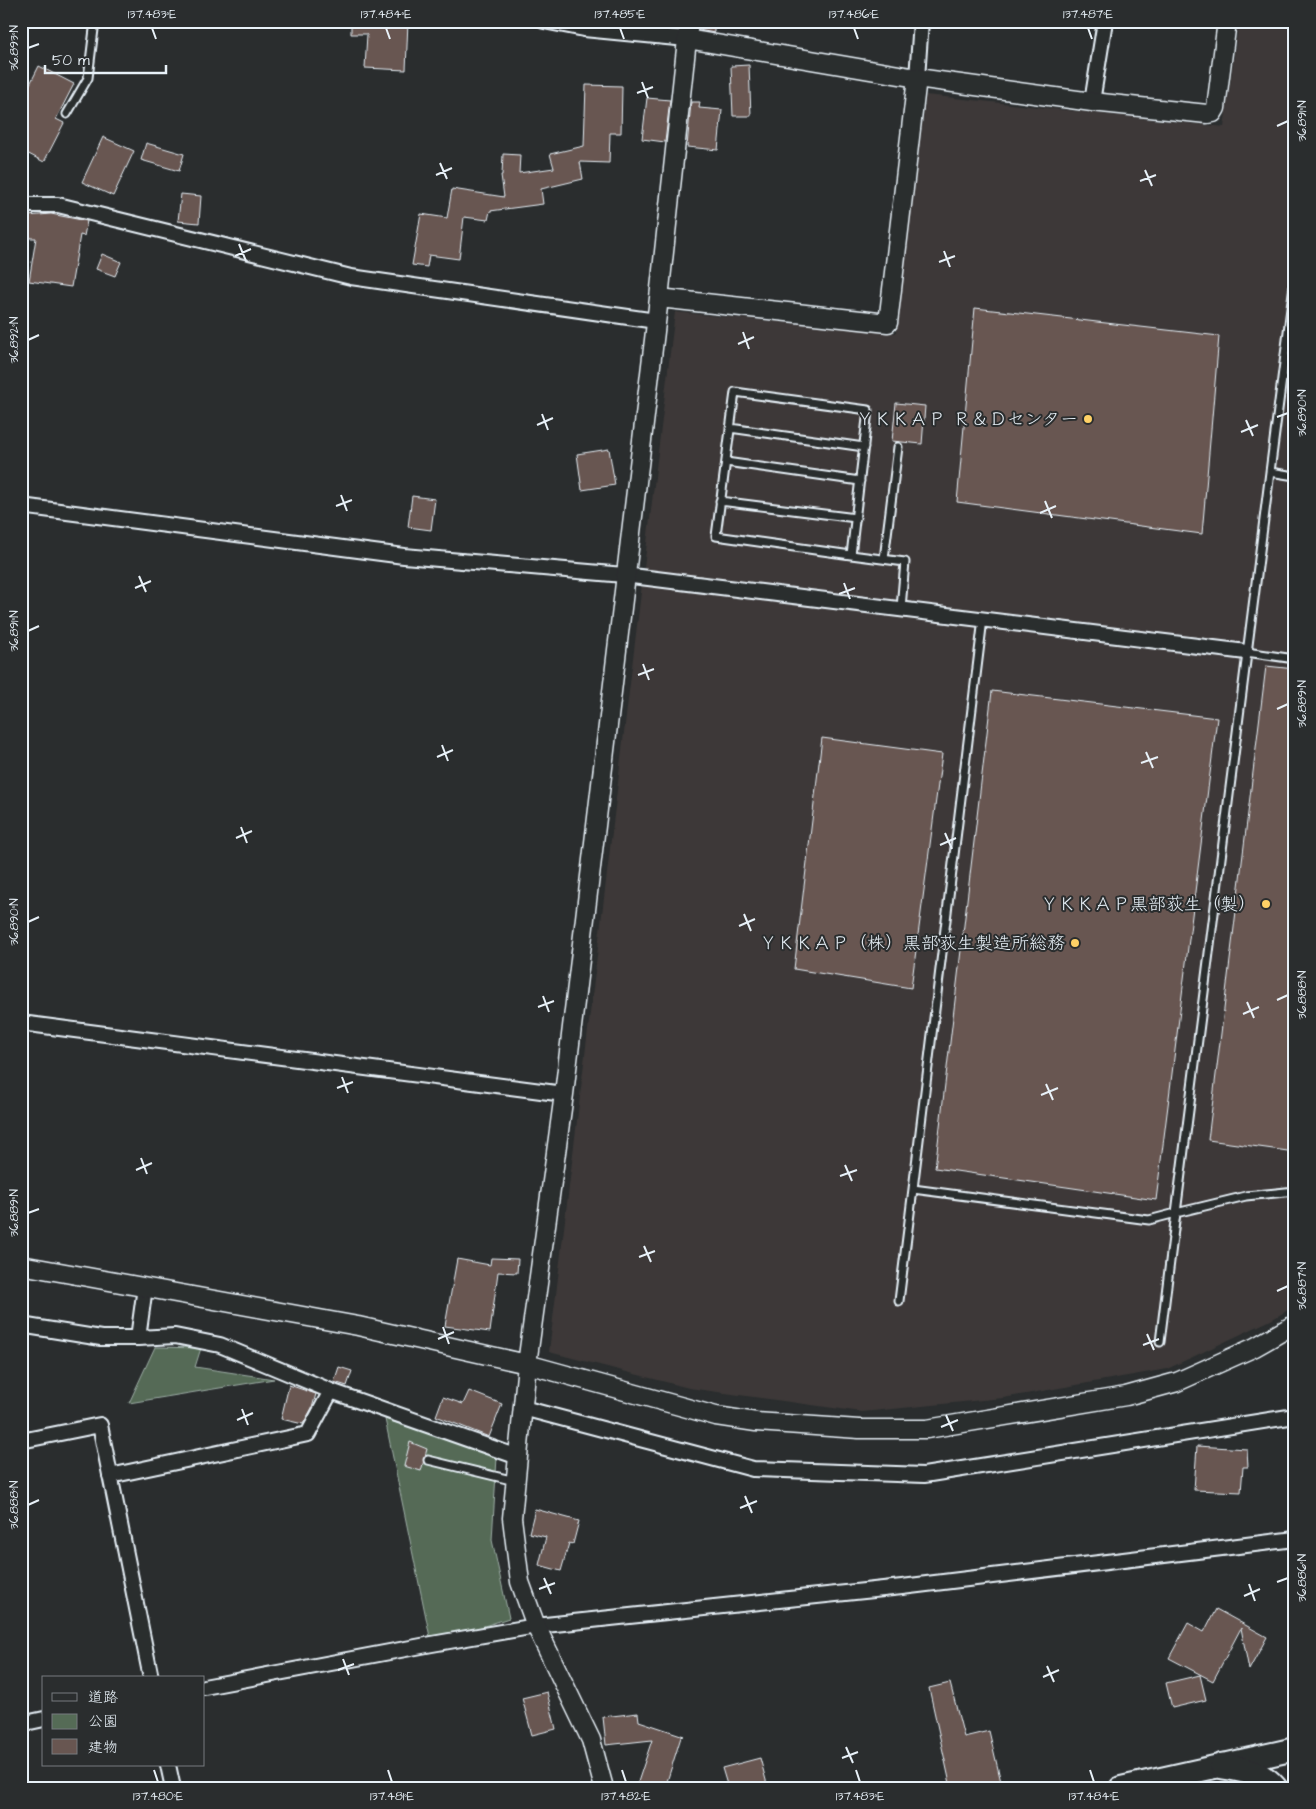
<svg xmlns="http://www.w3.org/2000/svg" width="1316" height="1809" viewBox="0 0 1316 1809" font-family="'Architects Daughter','Klee One',sans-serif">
<rect width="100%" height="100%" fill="#2a2d2e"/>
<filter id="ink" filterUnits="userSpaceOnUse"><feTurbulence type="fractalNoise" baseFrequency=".02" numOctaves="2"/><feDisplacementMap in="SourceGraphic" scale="10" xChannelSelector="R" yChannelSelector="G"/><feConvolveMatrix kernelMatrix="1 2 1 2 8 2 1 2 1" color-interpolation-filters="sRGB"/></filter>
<g filter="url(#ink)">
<path fill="#3d3938" d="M1239 21H1295V1306L1271 1320 1167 1369 1003 1398 862 1412 689 1388 549 1352 675 312 896 333 926 95 1224 127Z"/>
<path fill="#556b56" stroke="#9eaea7" d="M155 1347 201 1348 195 1367 274 1379 129 1403Z
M385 1419 497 1457 492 1540 509 1618 475 1629 430 1637Z"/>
<path fill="#685651" stroke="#e8f1f8" d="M351 21H408L406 70 365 68 367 34H351Z
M641 21H678L677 29 641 26Z
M699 21H714V33L699 30Z
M749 65 751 116H733L731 66Z
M39 66 74 84 56 119 64 123 44 162 21 150V114L29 99 24 96Z
M586 85 622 86 621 133H610L609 163 580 162 583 179 541 189 543 204 490 211 488 220 464 217 459 259 429 255 427 267 412 265 421 214 447 218 452 189 504 197 501 175H502L503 154 520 155 519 173 554 168 550 154 584 146Z
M647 98 670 100 665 142 642 139Z
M691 102H700L699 108 722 110 718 150 687 147Z
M103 137 134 151 113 196 82 182Z
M146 143 184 154 179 171 141 160Z
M181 194 201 196 199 223 178 221Z
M51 214 87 221 84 236 80 235 71 287 29 281 36 238H30L27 216Z
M102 254 121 262 115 276 96 269Z
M975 308 1219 336 1202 534 957 502Z
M896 403 925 406 922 444 892 441Z
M609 449 615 485 582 490 577 454Z
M412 496 435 499 431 530 408 527Z
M1266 666 1295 669V1152L1208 1140Z
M992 691 1217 718 1156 1200 935 1168Z
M822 738 942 754 911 988 794 969Z
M491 1258 518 1259 517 1273 498 1272 490 1332 445 1326 457 1259 490 1265Z
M339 1367 352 1371 347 1386 334 1382Z
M289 1385 316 1394 312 1408 303 1424 281 1419Z
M469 1391 502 1404 489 1437 436 1416 443 1397 463 1404Z
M410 1442 427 1449 421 1471 404 1466Z
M1197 1446 1247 1449 1248 1467H1243L1241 1492 1194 1490Z
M535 1509 579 1521 573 1544 569 1543 561 1571 539 1565 546 1537 529 1533Z
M1216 1609 1267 1637 1249 1670 1241 1628 1213 1681 1169 1658 1188 1623 1204 1632Z
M1200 1675 1206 1700 1172 1708 1166 1683Z
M950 1683 964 1737 989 1731 1001 1782 977 1788H951L929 1688Z
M547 1692 556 1729 532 1735 522 1698Z
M638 1713 639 1721 684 1736 681 1737 665 1788H636L652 1740 606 1745 603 1717Z
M760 1758 767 1784 753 1788H728L722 1768Z"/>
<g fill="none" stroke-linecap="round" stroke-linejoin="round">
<g stroke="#e8f1f8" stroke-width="11">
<path id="service" d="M67 114 88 78 95 21
M1295 277 1270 472 1295 476
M730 428 864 447
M726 462 860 481
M720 501 856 518
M851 555 716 536 735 392 868 410 851 555 905 562 901 608
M884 559 898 447
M983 619 913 1189 1149 1220 1176 1213 1270 472
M1246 652 1295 659
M899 1301 913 1189
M1160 1342 1176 1213 1246 1196 1295 1191
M428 1460 515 1481"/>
</g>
<g stroke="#e8f1f8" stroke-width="18">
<path id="minor" d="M544 21 584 29 687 39
M917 78 921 21
M1092 102 1105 21
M21 205H58L351 277 656 321
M21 506 404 556 624 575 1246 652
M21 1023 564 1094
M21 1325 101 1338H138L145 1287
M331 1391 518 1457
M523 1408 753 1469 924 1475 1295 1416
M21 1441 100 1425 151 1678
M110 1476 308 1434 331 1391 220 1345 175 1336 138 1338
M204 1687 432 1644 536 1626 902 1587 1295 1539
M21 1724 44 1719
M168 1765 173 1788"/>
</g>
<g stroke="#e8f1f8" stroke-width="21">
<path id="tertiary" d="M687 39 917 78 1092 102 1207 114 1213 113 1216 108 1227 21
M659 298 888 323 917 78
M21 1265 358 1326 527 1364 716 1416 756 1422 859 1429H927L1126 1396 1177 1382 1255 1347 1295 1324
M604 1788 591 1740 536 1626 520 1582 512 1518 527 1364 564 1094 659 298 689 21"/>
</g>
<g stroke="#e8f1f8" stroke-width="26">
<path id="primary" d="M1121 1788 1295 1749"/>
</g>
<g stroke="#e8f1f8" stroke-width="29">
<path id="motorway" d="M1223 1766C1243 1769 1260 1772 1274 1788"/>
</g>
<use href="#service" stroke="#2a2d2e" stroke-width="7"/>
<use href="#minor" stroke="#2a2d2e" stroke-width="14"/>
<use href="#tertiary" stroke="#2a2d2e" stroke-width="18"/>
<use href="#primary" stroke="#2a2d2e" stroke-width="22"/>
<use href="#motorway" stroke="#2a2d2e" stroke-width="25"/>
</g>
</g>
<path fill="none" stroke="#e8f1f8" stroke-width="2" d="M152 28 156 39M386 28 390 39M620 28 624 39M854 28 858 39M1088 28 1092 39M28 48 39 44M642 82 648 98M637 93 653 87M1277 126 1288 121M440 163 447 179M1145 170 1152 186M436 175 452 168M1140 181 1156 175M239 244 246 261M944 251 950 267M235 256 251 249M939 262 955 256M743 332 749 349M28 340 39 335M738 344 754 337M542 414 548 430M1277 417 1288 413M1246 420 1253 436M537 425 553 418M1241 432 1258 425M341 495 347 511M1045 501 1052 518M336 506 352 500M1040 513 1056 506M139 576 146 592M844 583 850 599M135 588 151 581M839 594 855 588M28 631 39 626M643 664 649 680M638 675 654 669M1277 709 1288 704M442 745 448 761M1146 752 1153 768M437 757 453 750M1141 763 1158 757M241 827 247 843M945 833 952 849M236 838 252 831M940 845 956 838M744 914 751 931M28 922 39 917M739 926 755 919M543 996 549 1012M1277 1000 1288 995M1247 1002 1254 1018M538 1007 554 1001M1243 1014 1259 1007M342 1077 348 1093M1046 1084 1053 1100M337 1088 353 1082M1041 1095 1058 1088M141 1158 147 1174M845 1165 852 1181M136 1170 152 1163M840 1176 857 1170M28 1213 39 1209M644 1246 651 1262M639 1257 655 1251M1277 1291 1288 1286M443 1327 449 1344M1147 1334 1154 1350M438 1339 454 1332M1143 1345 1159 1339M242 1409 248 1425M946 1415 953 1431M237 1420 253 1413M941 1427 958 1420M745 1496 752 1513M28 1505 39 1500M740 1508 757 1501M544 1578 551 1594M1277 1582 1288 1578M1249 1584 1255 1601M539 1589 555 1583M1244 1596 1260 1589M343 1659 349 1675M1047 1666 1054 1682M338 1670 354 1664M1043 1677 1059 1670M846 1747 853 1763M842 1758 858 1752M154 1770 158 1782M388 1770 392 1782M622 1770 626 1782M856 1770 860 1782M1090 1770 1094 1782"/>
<g fill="#ffd166" stroke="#2a2d2e" stroke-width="2">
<circle cx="1088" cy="419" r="5"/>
<circle cx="1266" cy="904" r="5"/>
<circle cx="1075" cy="943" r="5"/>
</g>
<g text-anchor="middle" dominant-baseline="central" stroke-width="4" stroke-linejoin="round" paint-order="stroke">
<g font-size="18" fill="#e8f1f8" stroke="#2a2d2e" text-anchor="end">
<text x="1078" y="419">ＹＫＫＡＰ Ｒ＆Ｄセンター</text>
<text x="1256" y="904">ＹＫＫＡＰ黒部荻生（製）</text>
<text x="1065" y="943">ＹＫＫＡＰ（株）黒部荻生製造所総務</text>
</g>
</g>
<rect width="1316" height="1809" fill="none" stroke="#2a2d2e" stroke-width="55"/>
<rect x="42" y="1676" width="162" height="90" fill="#2a2d2e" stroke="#767b7f"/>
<rect x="52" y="1693" width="25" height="8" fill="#2a2d2e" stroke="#767b7f"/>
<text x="88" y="1702" font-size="15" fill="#e8f1f8">道路</text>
<rect x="52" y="1714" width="25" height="15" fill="#556b56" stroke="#767b7f"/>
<text x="88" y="1726" font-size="15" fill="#e8f1f8">公園</text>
<rect x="52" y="1739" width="25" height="15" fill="#685651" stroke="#767b7f"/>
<text x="88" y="1752" font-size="15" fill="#e8f1f8">建物</text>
<path d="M45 65v8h121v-8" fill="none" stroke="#e8f1f8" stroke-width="2.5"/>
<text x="52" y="65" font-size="15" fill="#e8f1f8" stroke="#2a2d2e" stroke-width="4" paint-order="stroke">50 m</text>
<rect x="28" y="28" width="1260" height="1754" fill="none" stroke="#e8f1f8" stroke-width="2"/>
<g font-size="12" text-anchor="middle" fill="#e8f1f8">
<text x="152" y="18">137.483°E</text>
<text x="386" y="18">137.484°E</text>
<text x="620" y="18">137.485°E</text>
<text x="854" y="18">137.486°E</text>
<text x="1088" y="18">137.487°E</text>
<text transform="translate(14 48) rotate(-90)" y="4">36.893°N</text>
<text transform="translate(1302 121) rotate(-90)" y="4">36.891°N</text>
<text transform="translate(14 340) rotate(-90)" y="4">36.892°N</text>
<text transform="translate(1302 413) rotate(-90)" y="4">36.890°N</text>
<text transform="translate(14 631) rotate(-90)" y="4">36.891°N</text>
<text transform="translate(1302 704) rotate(-90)" y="4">36.889°N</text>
<text transform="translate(14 922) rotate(-90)" y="4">36.890°N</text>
<text transform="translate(1302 995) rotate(-90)" y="4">36.888°N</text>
<text transform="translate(14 1213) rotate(-90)" y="4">36.889°N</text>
<text transform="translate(1302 1286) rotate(-90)" y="4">36.887°N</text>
<text transform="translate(14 1505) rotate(-90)" y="4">36.888°N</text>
<text transform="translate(1302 1578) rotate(-90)" y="4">36.886°N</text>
<text x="158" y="1800">137.480°E</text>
<text x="392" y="1800">137.481°E</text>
<text x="626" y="1800">137.482°E</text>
<text x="860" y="1800">137.483°E</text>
<text x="1094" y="1800">137.484°E</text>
</g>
</svg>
